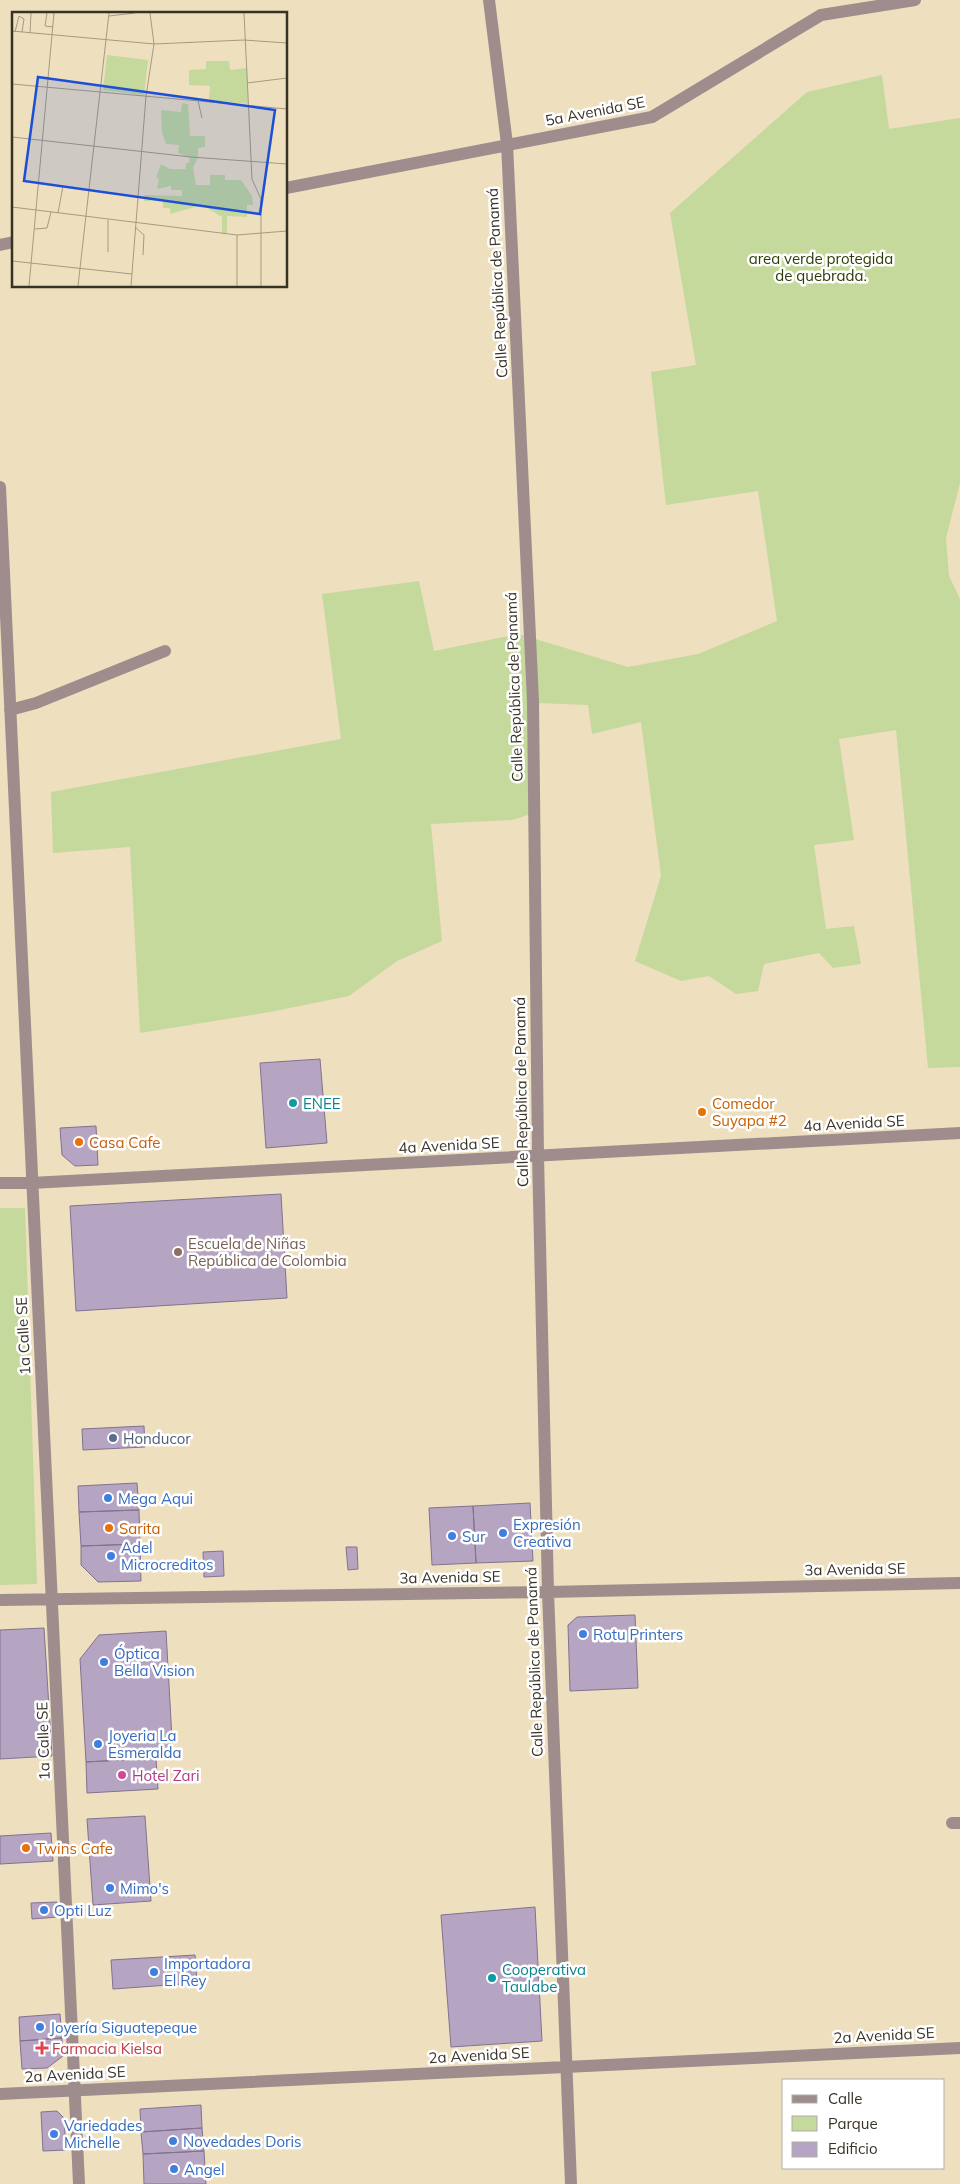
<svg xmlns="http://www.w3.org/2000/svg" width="960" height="2184" viewBox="0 0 960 2184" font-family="Mulish,sans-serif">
<rect width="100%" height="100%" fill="#eedfbf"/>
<path fill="#c4d99b" d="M882 75 889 129 960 118V483L946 538 949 576 960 599V1067L928 1068 896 730 839 739 854 840 814 845 826 929 854 926 861 964 833 968 819 953 764 964 758 991 736 994 709 976 681 981 635 961 661 876 641 722 592 734 588 705 536 703 531 814 512 820 431 824 442 941 397 961 349 996 270 1012 140 1033 130 847 53 853 51 792 341 739 322 594 419 581 434 651 519 634 628 667 698 654 777 621 758 491 666 505 651 372 696 365 670 213 807 92Z
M0 1208H25L37 1584 0 1585Z"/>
<path fill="#b5a5c2" stroke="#82728e" d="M320 1059 327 1143 266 1148 260 1063Z
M96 1126 98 1165 75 1166 62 1155 60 1128Z
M281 1194 287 1298 76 1311 70 1206Z
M144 1426 145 1447 83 1450 82 1429Z
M137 1483 139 1510 79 1512 78 1486Z
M530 1503 533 1561 476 1563 473 1506Z
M473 1506 476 1563 432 1565 429 1508Z
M139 1510 140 1544 81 1546 79 1512Z
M140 1544 141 1581 98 1582 81 1565V1546Z
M346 1547H357L358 1569 348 1570Z
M223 1551 224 1576 204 1577 203 1552Z
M635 1615 638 1688 570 1691 568 1625 577 1617Z
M44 1628 52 1756 0 1759V1630Z
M166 1631 173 1757 86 1762 80 1659 99 1635Z
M156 1758 158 1789 87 1793 86 1762Z
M145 1816 151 1901 93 1905 87 1819Z
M51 1833 53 1861 0 1864V1836Z
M57 1902 58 1917 32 1919 31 1903Z
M535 1907 542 2041 451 2047 441 1915Z
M195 1955 197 1983 113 1989 111 1960Z
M60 2014 62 2038 20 2041 19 2017Z
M62 2038 63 2056 47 2068 22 2069 20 2041Z
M201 2105 202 2128 141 2132 140 2109Z
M57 2111 64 2118 66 2150 43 2151 41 2112Z
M202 2128 204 2151 143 2154 141 2132Z
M204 2151 206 2184H144L143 2154Z"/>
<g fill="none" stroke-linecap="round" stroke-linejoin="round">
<path stroke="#9e8d8c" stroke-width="12" d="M489 0 507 144 533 701 538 1156 548 1592 571 2184
M286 188 652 117 821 15 915 0
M0 245 14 242
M0 487 79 2184
M10 710 36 703 165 651
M0 1183H31L960 1133
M0 1600 548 1592 960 1583
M952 1823H960
M0 2094 960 2048"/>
</g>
<g fill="#0f9aa8" stroke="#fff" stroke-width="2">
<circle cx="293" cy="1103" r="5"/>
<circle cx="492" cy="1978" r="5"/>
</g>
<g fill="#e8710a" stroke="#fff" stroke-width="2">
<circle cx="702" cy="1112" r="5"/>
<circle cx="79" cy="1142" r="5"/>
<circle cx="109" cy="1528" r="5"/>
<circle cx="26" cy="1848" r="5"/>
</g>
<circle fill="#8d6e63" stroke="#fff" stroke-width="2" cx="178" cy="1252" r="5"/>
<circle fill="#5c6f8a" stroke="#fff" stroke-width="2" cx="113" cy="1438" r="5"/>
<g fill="#3f7fe0" stroke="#fff" stroke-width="2">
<circle cx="108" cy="1498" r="5"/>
<circle cx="503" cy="1533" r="5"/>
<circle cx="452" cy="1536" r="5"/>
<circle cx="111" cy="1556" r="5"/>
<circle cx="583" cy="1634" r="5"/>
<circle cx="104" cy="1662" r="5"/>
<circle cx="98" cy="1744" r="5"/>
<circle cx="110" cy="1888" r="5"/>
<circle cx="44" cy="1910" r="5"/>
<circle cx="154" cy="1972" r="5"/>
<circle cx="40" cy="2027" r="5"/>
<circle cx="54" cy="2134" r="5"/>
<circle cx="173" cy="2141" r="5"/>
<circle cx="174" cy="2169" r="5"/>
</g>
<circle fill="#d1479c" stroke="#fff" stroke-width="2" cx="122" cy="1775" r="5"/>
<path fill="#e0444e" stroke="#fff" stroke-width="2" d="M39.5 2040.5h5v5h5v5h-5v5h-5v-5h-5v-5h5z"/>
<g text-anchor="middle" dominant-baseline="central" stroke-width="5" stroke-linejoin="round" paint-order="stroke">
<g font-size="15" fill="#383226" stroke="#fff">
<text transform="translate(595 111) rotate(-11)">5a Avenida SE</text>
<text transform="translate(497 283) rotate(-93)">Calle República de Panamá</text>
<text transform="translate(514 687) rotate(-92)">Calle República de Panamá</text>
<text transform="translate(521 1092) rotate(-91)">Calle República de Panamá</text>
<text transform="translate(854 1123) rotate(-3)">4a Avenida SE</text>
<text transform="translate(449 1145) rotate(-3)">4a Avenida SE</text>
<text transform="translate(23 1336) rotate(-93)">1a Calle SE</text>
<text transform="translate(855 1569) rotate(-1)">3a Avenida SE</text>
<text transform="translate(450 1577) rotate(-1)">3a Avenida SE</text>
<text transform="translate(534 1662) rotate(-92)">Calle República de Panamá</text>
<text transform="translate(43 1741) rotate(-92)">1a Calle SE</text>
<text transform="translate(884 2035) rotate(-3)">2a Avenida SE</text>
<text transform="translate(479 2055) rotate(-3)">2a Avenida SE</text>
<text transform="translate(75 2074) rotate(-3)">2a Avenida SE</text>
</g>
<g font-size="15" fill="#2f3d06" stroke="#fff">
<text x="821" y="258">area verde protegida<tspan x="821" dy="17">de quebrada.</tspan></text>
</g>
<g font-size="15" fill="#0d838f" stroke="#fff" text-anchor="start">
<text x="303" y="1103">ENEE</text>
<text x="502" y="1969">Cooperativa<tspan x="502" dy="17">Taulabe</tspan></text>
</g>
<g font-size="15" fill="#c56008" stroke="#fff" text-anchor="start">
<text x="712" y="1103">Comedor<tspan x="712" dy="17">Suyapa #2</tspan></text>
<text x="89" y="1142">Casa Cafe</text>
<text x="119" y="1528">Sarita</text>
<text x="36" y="1848">Twins Cafe</text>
</g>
<g font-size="15" fill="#785e54" stroke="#fff" text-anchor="start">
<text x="188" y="1243">Escuela de Niñas<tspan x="188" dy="17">República de Colombia</tspan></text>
</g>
<g font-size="15" fill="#4e5e75" stroke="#fff" text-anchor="start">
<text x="123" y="1438">Honducor</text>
</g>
<g font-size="15" fill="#366cbe" stroke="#fff" text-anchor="start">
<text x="118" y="1498">Mega Aqui</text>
<text x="513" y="1524">Expresión<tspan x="513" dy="17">Creativa</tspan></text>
<text x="462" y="1536">Sur</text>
<text x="121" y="1547">Adel<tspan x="121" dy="17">Microcreditos</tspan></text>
<text x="593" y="1634">Rotu Printers</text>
<text x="114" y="1653">Óptica<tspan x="114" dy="17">Bella Vision</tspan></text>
<text x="108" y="1735">Joyeria La<tspan x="108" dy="17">Esmeralda</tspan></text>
<text x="120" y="1888">Mimo's</text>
<text x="54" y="1910">Opti Luz</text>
<text x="164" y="1963">Importadora<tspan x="164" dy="17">El Rey</tspan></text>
<text x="50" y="2027">Joyería Siguatepeque</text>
<text x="64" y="2125">Variedades<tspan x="64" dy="17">Michelle</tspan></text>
<text x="183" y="2141">Novedades Doris</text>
<text x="184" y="2169">Angel</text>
</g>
<g font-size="15" fill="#b23c85" stroke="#fff" text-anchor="start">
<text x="132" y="1775">Hotel Zari</text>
</g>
<g font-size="15" fill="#be3a42" stroke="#fff" text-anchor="start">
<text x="52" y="2048">Farmacia Kielsa</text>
</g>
</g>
<g transform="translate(12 12)">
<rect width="275" height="275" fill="#eedfbf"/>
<path d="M95 43 136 48 132 83 91 78ZM194 49H217L218 58 235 56 236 92 197 88 198 74 177 73V58L194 57ZM170 91 176 92 178 124H193V135L186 136V145L181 156 184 173H198V163H213V168H229L240 184 241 193H235V205L215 204V222L210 221V205L190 193 158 202V196H151V189H132L133 183 170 184V178H159V174L145 177 147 167 144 165 149 152 158 157H174V151H177L178 146 166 141 167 133 154 132 150 121 149 98 169 100Z" fill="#c4d99b"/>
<path fill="none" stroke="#a59a82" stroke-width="1" d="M35 1 33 14 41 15M232 1 240 167 249 187V274M97 4 123 1M0 19 142 32 232 28 275 31M3 20 7 4 12 7 10 20M18 21 19 1M235 71 275 66M0 72 275 97M186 89 190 106M0 125 179 145 275 152M0 195 225 223 275 219M46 201 51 174M96 208V240M123 215 132 223 131 243M23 217 35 216 39 200M0 249 120 262M17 274 42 1M66 274 97 1M119 274 134 84 142 32 138 1M225 274V223"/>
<path fill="#1d4ed8" fill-opacity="0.15" stroke="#1d4ed8" stroke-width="2.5" d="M26 65 263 98 248 202 12 169Z"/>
<rect width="275" height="275" fill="none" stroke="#383226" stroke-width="2.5"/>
</g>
<rect x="782" y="2079" width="162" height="90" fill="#ffffff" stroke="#afada8"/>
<rect x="792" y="2095" width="25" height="8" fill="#9e8d8c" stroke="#afada8"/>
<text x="828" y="2104" font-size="15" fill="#383226">Calle</text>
<rect x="792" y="2116" width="25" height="15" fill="#c4d99b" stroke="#afada8"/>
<text x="828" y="2129" font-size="15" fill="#383226">Parque</text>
<rect x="792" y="2142" width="25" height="15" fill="#b5a5c2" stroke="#afada8"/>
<text x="828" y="2154" font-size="15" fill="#383226">Edificio</text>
</svg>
